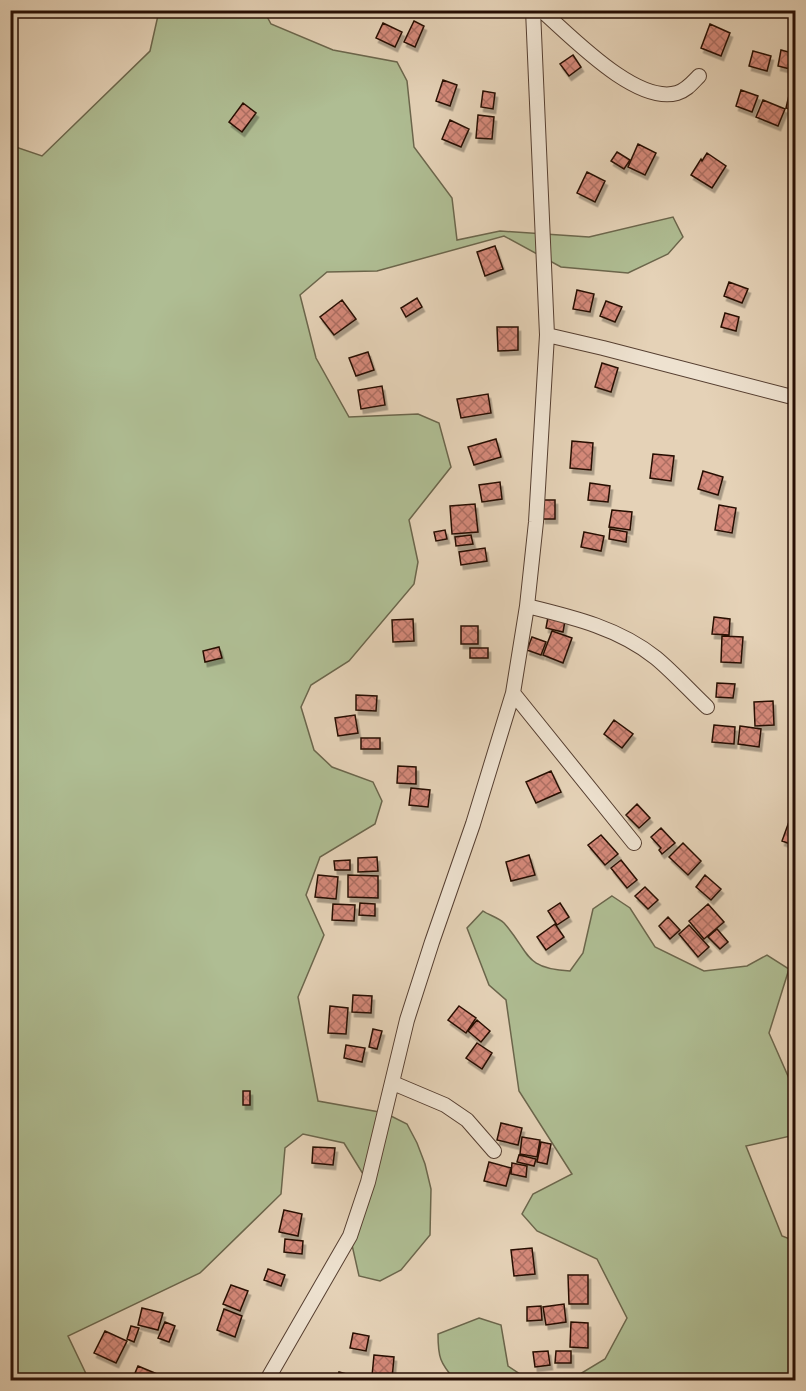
<svg xmlns="http://www.w3.org/2000/svg" width="806" height="1391" viewBox="0 0 806 1391" font-family="'Libre Caslon Text',serif">
<defs>
<pattern id="building-cross-hatch" width="8" height="8" patternUnits="userSpaceOnUse" patternTransform="scale(1.5)"><rect width="8" height="8" fill="#d5897a"/><path d="M0 0l8 8M0 8l8-8" fill="none" stroke="#ad6e62"/></pattern>
<filter id="shadow"><feDropShadow dx="2.5" dy="4.5" stdDeviation="0" flood-color="#0004"/></filter>
</defs>
<rect width="100%" height="100%" fill="#e5d2b7"/>
<filter id="stains"><feTurbulence type="fractalNoise" baseFrequency=".00333" numOctaves="4"/><feColorMatrix values="0 0 0 0 .2 0 0 0 0 .09 0 0 0 0 .02 0 0 0 .5 -.17"/></filter>
<radialGradient id="worn" r=".72"><stop offset=".6" stop-color="#630" stop-opacity="0"/><stop offset="1" stop-color="#630" stop-opacity=".3"/></radialGradient>
<path fill="#afbd93" stroke="#6b664c" stroke-width="1.5" d="M159 11H264L271 24 333 50 397 62 407 81 414 147 452 198 457 240 500 231 589 237 673 217 683 237 668 254 628 273 561 267 504 236 377 271 327 272 300 295 316 358 349 417 418 414 439 423 451 467 409 520 418 562 414 584 349 661 311 685 301 707 314 750 332 767 373 782 382 801 375 824 320 857 306 895 324 935 298 997 318 1101 385 1113 407 1124 417 1143 425 1164 431 1189 430 1235 401 1270 380 1281 359 1276 350 1236 368 1182 344 1143 303 1134 285 1148 281 1194 200 1273 68 1336 89 1380H11L10 145 42 156 150 51Z
M612 896 630 908 655 947 704 971 747 966 767 955 789 969 769 1033 795 1092V1135L746 1146 782 1236 795 1241V1380H570L605 1359 627 1318 597 1259 537 1231 522 1214 533 1194 572 1174 519 1091 506 1000 489 985 467 928 483 911C489 915 499 918 504 923 530 952 523 969 570 971L583 953 593 909Z
M479 1318 501 1325 508 1366 529 1380H455C440 1363 438 1357 438 1334Z"/>
<path fill="url(#building-cross-hatch)" stroke="#270e04" stroke-width="1.5" filter="url(#shadow)" d="M414 21 424 26 415 47 404 42Z
M383 23 402 32 395 47 376 38Z
M710 24 730 33 721 56 701 48Z
M781 50 796 54 794 70 778 66Z
M753 51 771 56 767 71 749 66Z
M573 55 581 67 569 76 560 64Z
M795 70H796V111L786 108Z
M443 80 457 85 450 106 436 101Z
M741 90 758 96 752 112 736 106Z
M483 91 495 93 493 109 481 107Z
M763 100 785 109 778 126 756 117Z
M243 103 256 113 242 132 229 122Z
M478 115 494 117 492 139 476 138Z
M450 120 469 129 461 147 442 139Z
M638 144 656 153 645 175 628 167Z
M617 152 630 160 624 169 611 161Z
M707 153 726 166 712 188 691 175 701 159 702 161Z
M587 172 605 181 595 202 577 193Z
M495 246 503 269 485 276 477 252Z
M729 282 748 289 742 303 724 296Z
M577 290 594 294 590 312 573 309Z
M417 298 422 307 406 317 401 308Z
M342 300 356 319 334 335 320 317Z
M606 301 622 307 615 322 600 316Z
M725 313 739 317 736 331 721 327Z
M497 327H518V350L498 351Z
M368 352 374 370 356 376 349 358Z
M602 363 618 368 611 392 595 387Z
M382 386 385 405 361 409 358 390Z
M488 394 491 413 461 418 457 399Z
M496 439 501 457 474 465 468 447Z
M572 441 593 443 591 470 570 468Z
M653 454 674 456 671 481 650 478Z
M703 471 723 477 718 495 698 489Z
M500 482 502 499 482 502 479 485Z
M590 483 610 486 608 502 588 500Z
M543 500H555V519H543Z
M475 504 478 532 452 534 450 506Z
M719 505 736 508 732 533 715 530Z
M612 510 632 512 630 530 609 527Z
M610 529 627 532 626 542 609 539Z
M445 530 447 539 436 541 434 532Z
M584 532 604 536 601 551 581 547Z
M471 535 473 544 456 546 455 537Z
M485 548 487 561 461 565 459 552Z
M548 617 565 621 563 632 546 628Z
M714 617 730 619 729 635 712 634Z
M413 619 414 641 393 642 392 620Z
M461 626H478V644H461Z
M552 631 572 638 563 663 543 655Z
M722 636 743 637 741 663 721 662Z
M532 637 546 642 541 655 527 650Z
M219 647 222 658 205 662 203 651Z
M470 648H488V658H470Z
M717 683 735 684 733 698 716 697Z
M356 695 377 696 376 711 356 710Z
M773 701 774 725 755 726 754 702Z
M355 715 358 733 338 736 335 718Z
M614 720 633 734 622 748 604 734Z
M714 725 735 727 734 744 712 742Z
M740 726 761 729 759 747 738 744Z
M361 738H380V749H361Z
M398 766 416 767V784L397 783Z
M551 771 561 792 536 803 526 782Z
M411 788 430 790 428 807 409 805Z
M637 804 650 818 639 828 626 815Z
M790 819 796 821V846L782 841Z
M661 828 675 843 662 854 659 850 661 848 651 837Z
M601 835 618 854 605 865 588 845Z
M683 843 701 861 688 875 669 857Z
M529 855 535 875 511 881 506 862Z
M377 857 378 871 358 872V858Z
M350 860V870H335L334 861Z
M621 860 637 880 627 888 611 868Z
M318 875 338 877 336 899 315 897Z
M348 875 378 876V898L348 897Z
M705 875 721 889 711 900 696 887Z
M645 887 658 900 648 909 635 896Z
M360 903 375 904V916L359 915Z
M560 903 569 917 557 925 548 911Z
M333 904 355 905 354 921 332 920Z
M708 904 724 922 704 939 689 921Z
M668 917 680 930 670 939 659 926Z
M555 924 564 937 546 950 537 937Z
M689 925 709 947 698 957 679 934Z
M717 929 728 942 720 949 708 937Z
M353 995 372 996 371 1013 352 1012Z
M330 1006 348 1008 346 1034 328 1033Z
M459 1006 476 1018 466 1033 448 1020Z
M477 1020 490 1031 481 1042 468 1031Z
M373 1029 382 1031 377 1049 369 1047Z
M477 1043 492 1053 482 1069 466 1058Z
M346 1045 365 1048 362 1062 344 1058Z
M243 1091H250V1105H243Z
M501 1123 522 1128 518 1145 497 1140Z
M522 1137 540 1140 537 1157 520 1154Z
M541 1142 551 1144 547 1164 537 1162Z
M313 1147 335 1148 333 1165 312 1163Z
M519 1155 536 1159 534 1166 517 1162Z
M489 1162 511 1168 506 1186 484 1181Z
M512 1163 527 1166 526 1177 511 1174Z
M284 1210 302 1214 298 1236 279 1232Z
M285 1239 303 1241 302 1254 284 1252Z
M532 1248 535 1274 514 1276 511 1250Z
M268 1269 285 1275 281 1286 264 1280Z
M568 1275H588V1304H569Z
M231 1285 248 1291 240 1311 223 1304Z
M564 1304 566 1322 546 1325 543 1307Z
M541 1306 542 1320 527 1321V1307Z
M142 1308 163 1313 158 1330 138 1325Z
M224 1309 242 1316 235 1337 217 1330Z
M165 1322 175 1326 169 1342 158 1338Z
M571 1322 588 1323V1348L570 1347Z
M131 1326 139 1328 134 1342 127 1339Z
M105 1331 127 1341 116 1363 94 1353Z
M353 1333 369 1336 366 1351 350 1348Z
M548 1351 550 1365 535 1367 533 1352Z
M556 1351H571V1363H555Z
M374 1355 394 1357 392 1379 372 1376Z
M138 1366 157 1374 154 1380H132Z
M339 1372 358 1377 357 1380H337Z"/>
<g fill="none" stroke-linecap="round" stroke-linejoin="round">
<g stroke="#563f31" stroke-width="16">
<path id="street" d="M541 10C571 36 636 105 677 93 687 90 692 83 699 76
M547 335 603 348 796 398
M527 606C572 617 619 628 656 658 674 673 690 691 707 707
M513 693 634 843
M393 1083 445 1105 467 1120 494 1151
M267 1380 350 1236 368 1182 407 1020 432 942 473 824 513 693 527 606 536 522 547 335 533 10"/>
</g>
<use href="#street" stroke="#eee2d0" stroke-width="14"/>
</g>
<rect width="806" height="1391" fill="none" stroke="#e5d2b7" stroke-width="36"/>
<rect x="12" y="12" width="782" height="1367" fill="none" stroke="#270e04" stroke-width="3"/>
<rect x="18" y="18" width="770" height="1355" fill="none" stroke="#270e04" stroke-width="1.5"/>
<rect width="100%" height="100%" filter="url(#stains)"/>
<rect width="100%" height="100%" fill="url(#worn)"/>
</svg>
